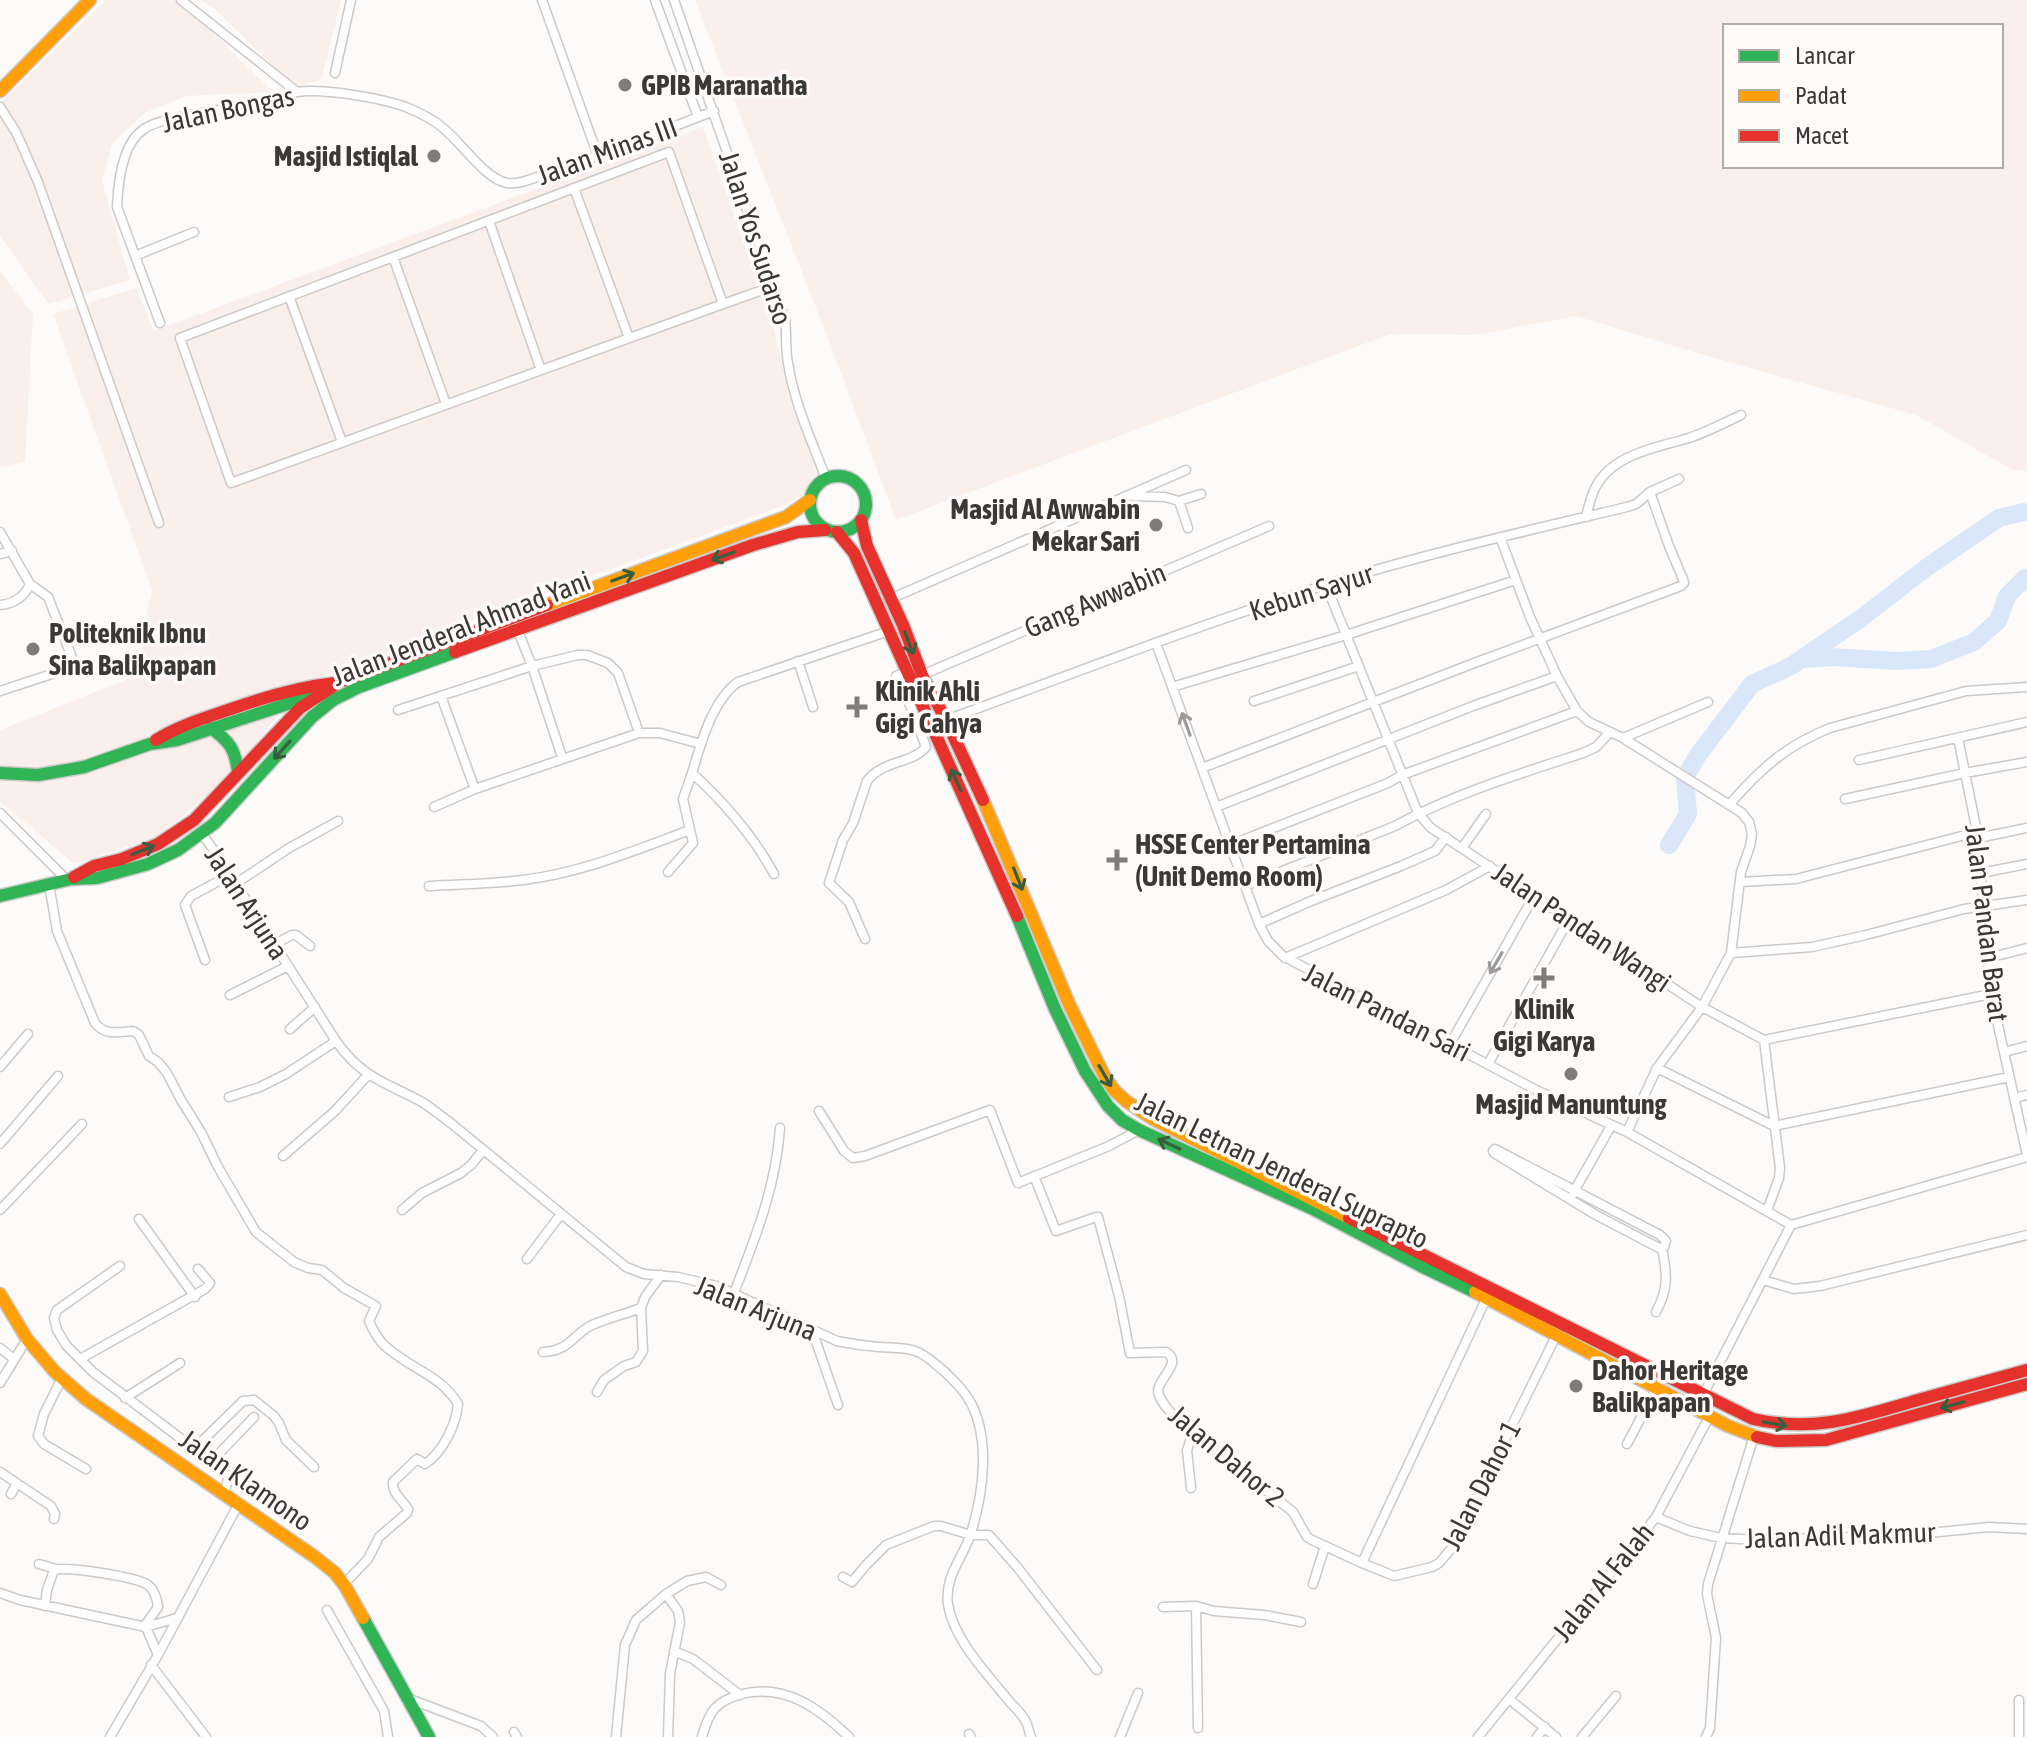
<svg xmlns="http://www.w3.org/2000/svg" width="2027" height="1737" viewBox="0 0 2027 1737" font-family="'Asap Condensed',sans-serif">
<rect width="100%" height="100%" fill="#fdfbfa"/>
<path fill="#faefea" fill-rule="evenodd" d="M106 0H180L273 92 186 96 143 114 112 144 102 181 130 280 49 304 0 236V103Z
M201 0H341L321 80 295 87 216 10Z
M695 0H2027V471L2011 469 1916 415 1704 355 1576 316 1474 335 1390 334 896 520 833 351ZM1725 26H2001V166H1725Z
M703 127 775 333 789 396 819 470 810 490 787 504 303 683 239 765 190 810 156 837 74 864 0 801V730L215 644 140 672 147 612 152 590 53 314 136 288 154 331Z
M0 270 33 314 25 462 0 467Z"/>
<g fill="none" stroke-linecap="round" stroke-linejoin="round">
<path stroke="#d9e7f9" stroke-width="18" d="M1804 659 1832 657 1896 661 1931 659 1974 642 1998 621 2007 596 2025 578
M1669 845 1688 814 1685 777 1698 755 1752 684 1791 666 1860 619 1926 568 1999 518 2024 512"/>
<g stroke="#cccac8" stroke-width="11">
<path id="street" d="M181 0 297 92
M542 0 598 156
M655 0 698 117
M674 0 785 319C787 334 785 349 788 363 794 403 812 441 826 479
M335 73 351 0
M0 107 16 132 38 182 159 523
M574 188 629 338
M489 221 541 370
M135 256 194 232
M393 257 446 404
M289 296 342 442
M723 304 669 152 180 338 231 483 723 304 774 286
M160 323 117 207C118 184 122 143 144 129 154 122 167 120 178 117 206 111 234 108 262 103 274 101 286 94 297 92 323 88 381 98 406 107 418 112 433 119 443 128 461 142 485 179 507 183 520 185 536 177 548 173 604 155 659 132 714 111
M1132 496 1165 497 1179 501 1201 494
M1179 501 1188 528
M1586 517C1588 509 1590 500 1593 493 1607 455 1655 448 1689 438 1707 432 1724 423 1741 415
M0 532 30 584 48 597 71 655C72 662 71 667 64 670L0 691
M1500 537 1530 617 1557 676 1577 711 1589 722 1623 738 1742 813 1749 822 1752 834 1750 846 1741 872 1731 953 1702 1007 1657 1068 1627 1132
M0 554 12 551
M1326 585 1418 813 1431 828 1702 1007 1764 1040 1991 994
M890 599 1186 470
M0 605C14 604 25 596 30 584
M516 626 532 666 561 754
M1156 643 1259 924 1268 941 1283 956 1538 1091 1627 1132 1791 1225
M798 661 813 707
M922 675 1269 526
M1172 687 1346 635 1516 580
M441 696 473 784
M1254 701 1359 666
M398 710 532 666 578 655H587L608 663 618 673 637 727
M946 720C1072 674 1198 625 1325 585 1424 554 1526 531 1627 507L1636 504 1650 492 1679 479
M1623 738 1708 702
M1958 738 1977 832 1991 994 2027 1155
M1859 760 2027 722
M1202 768 1477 662 1681 586 1684 583 1683 579 1669 546 1650 492
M1845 799 1965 773 2027 762
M1729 805C1760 769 1787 745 1830 728L1966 691 2027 687
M434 807 475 789 639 733H660L701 744
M1216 807 1473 706 1557 676
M0 813 67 880
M202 834 218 856 336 1041C362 1078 385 1082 422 1102 432 1108 442 1117 452 1124L626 1267 644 1274 678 1277 717 1286 837 1341C851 1344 865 1346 879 1347 891 1348 904 1347 915 1351 926 1354 936 1365 945 1372 955 1382 965 1391 972 1405 990 1442 983 1492 972 1530 965 1556 944 1575 948 1604 953 1639 988 1675 1009 1701 1014 1707 1021 1713 1025 1720 1028 1725 1029 1732 1031 1737
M1978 838 2027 828
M1230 845 1388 783 1402 775 1577 711
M1462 848 1486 814
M668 872 693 843 683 799 692 773
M1981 873 2027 864
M774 874C755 838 722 800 692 773 701 743 712 701 738 682L889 631
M1740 882 1796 879 1977 832
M49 884 57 931 95 1023C105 1036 118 1032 133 1031L139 1035 149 1056 158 1062 167 1073 181 1100 201 1132 218 1167 256 1232 294 1262 308 1268 322 1270 344 1288 376 1306 369 1321C372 1328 377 1337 382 1343 405 1367 441 1374 458 1404 456 1425 443 1452 425 1464L417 1459 393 1482C392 1494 402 1499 408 1509L407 1513 379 1537 368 1559 344 1584
M235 884 289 848 338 821
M429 886C460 884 492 884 523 880 581 873 636 850 690 830
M1245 886 1395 826C1453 794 1519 774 1583 753L1596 747 1610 732
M1259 924 1311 901 1401 866 1435 851 1446 837
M865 939 849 902 829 883 843 840 853 823 867 781C883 760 912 764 926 747L911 707 896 676 908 671
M275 944 292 935H296L310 946
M1731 953 1812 947 1866 935 1964 909 2027 900
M1285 958 1446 890 1490 866
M1988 958 2027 948
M205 960 185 905 191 896 230 875
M230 995 288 966
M290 1029 315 1007
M1764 1040 1780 1168 1779 1178 1767 1211
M1450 1044 1534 896
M2004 1052 2027 1046
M1488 1064 1569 919
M0 1067 28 1034
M1657 1068 1774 1126 2009 1077
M229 1097 260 1087 286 1074 336 1041
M2014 1098 2027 1095
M819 1111 844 1151 853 1158 865 1156 990 1110 1018 1183 1109 1146 1139 1130
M0 1144 58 1076
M1495 1149 1660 1235 1666 1241 1664 1247 1659 1248 1596 1215 1494 1153 1493 1151Z
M283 1156 335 1111 368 1075
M1034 1176 1056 1231 1096 1217H1098L1119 1296 1130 1353 1166 1352C1183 1362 1160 1377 1158 1390 1158 1400 1170 1411 1175 1418L1293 1512 1307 1537 1312 1540 1362 1563 1394 1576 1432 1567 1439 1563 1451 1549 1557 1334
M1572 1195 1611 1126
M0 1210 82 1124
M402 1210 422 1193 461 1173 471 1165 483 1150
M139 1219 195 1297
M527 1259 561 1214
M120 1266 57 1310 54 1318 57 1330 66 1345 93 1372 225 1472 228 1479 224 1495
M1763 1280 1794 1289 1820 1286 2027 1235
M734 1293C755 1239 776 1187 780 1128
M1656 1312C1669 1288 1667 1274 1662 1248
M812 1330 838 1405
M0 1348 14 1359
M543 1352C570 1351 573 1334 592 1325 608 1318 625 1314 641 1308
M80 1359 205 1289 210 1283 198 1269
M62 1378 44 1414 38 1436 44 1444 86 1469
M0 1383 27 1339
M597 1392 604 1380 624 1366 636 1362 643 1351 641 1308 645 1297 661 1275
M1703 1395 1791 1225 2027 1157
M125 1398 180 1363
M1627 1444 1657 1387
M194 1449 243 1401 254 1400 274 1416 279 1423 286 1440 314 1467
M211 1462 254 1417
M0 1472 51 1506 55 1514 54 1519
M1191 1488 1187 1450 1193 1433
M11 1494 17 1483
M1656 1517 1690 1531 1721 1538 1762 1540 1909 1535 1989 1527 2027 1529
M1362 1563 1487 1297
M39 1564 56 1569
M843 1577 852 1582 866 1565 886 1545 934 1526H941L971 1535H989L1018 1568 1097 1670
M1313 1584 1325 1546
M0 1593 20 1600 146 1627 177 1618
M666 1594 678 1611 680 1622 670 1674 668 1737
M45 1606 47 1590 54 1570C67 1566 137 1577 148 1585 155 1590 157 1599 158 1607L144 1627
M1196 1606 1198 1728
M1163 1607 1196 1606 1214 1611 1264 1615 1301 1622
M327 1610 384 1711 388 1737
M146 1627 158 1655
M674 1651 693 1659 740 1695
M151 1665 206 1737
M407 1698 481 1726 493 1737
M1509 1699 1556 1737
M514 1732 517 1737
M969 1734 971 1737
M110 1737 158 1655 238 1505
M616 1737 625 1645 636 1620 666 1594 687 1581 706 1577 721 1585
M702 1737C709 1711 716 1701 742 1694 785 1683 820 1709 849 1737
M1120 1737 1138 1693
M1478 1737 1656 1517 1710 1415
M1537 1737 1545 1727
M1582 1737 1616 1696
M1706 1737 1710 1728 1716 1638 1707 1594 1708 1584 1754 1436
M2019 1737V1700"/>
</g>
<g stroke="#cccac8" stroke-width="15">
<path id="fast" d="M810 504a28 28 0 1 1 56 0a28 28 0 1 1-56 0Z
M211 728C230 742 235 749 238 772
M0 773 38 775 84 767 150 744 177 740 309 697
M0 896 71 879 97 878 148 864 178 850 215 823 312 717 333 700 359 687 455 652
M1017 916 1055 1009 1085 1071 1108 1106 1122 1120 1139 1130 1313 1209 1421 1266 1475 1292
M363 1618 429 1737"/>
</g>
<g stroke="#cccac8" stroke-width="15">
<path id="slow" d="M0 91 90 0
M547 605 786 517 810 500
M983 800 1070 1006 1105 1077 1114 1090 1126 1101 1153 1119 1349 1218
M1475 1292 1728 1426 1757 1437
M0 1294 27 1339 55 1372 86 1399 315 1557 335 1573 345 1586 363 1618"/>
</g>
<g stroke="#cccac8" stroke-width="15">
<path id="jam" d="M861 520 867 546 903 625 922 675 946 720 983 800
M837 532 854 553 1017 916
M455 652 753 545 798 532 825 530
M156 740C180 725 205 718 231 709 265 697 299 687 335 683
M74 877 94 866 122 859 158 844 194 820 300 708 340 682 547 605
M1349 1218 1753 1419C1815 1433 1860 1417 1918 1400 1955 1390 1991 1380 2027 1370
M1757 1437 1776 1441 1826 1440 2027 1384"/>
</g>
<use href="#street" stroke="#fffefe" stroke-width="8"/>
<use href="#fast" stroke="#30b455" stroke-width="12"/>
<use href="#slow" stroke="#ff9f0a" stroke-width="12"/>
<use href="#jam" stroke="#e5322d" stroke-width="12"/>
</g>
<defs><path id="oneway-shaft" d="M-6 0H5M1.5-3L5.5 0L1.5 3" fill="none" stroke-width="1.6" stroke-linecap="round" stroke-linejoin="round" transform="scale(2)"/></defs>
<g stroke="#385d3f">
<use href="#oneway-shaft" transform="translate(723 556) rotate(160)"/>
<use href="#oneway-shaft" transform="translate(623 577) rotate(-20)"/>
<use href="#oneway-shaft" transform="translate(909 643) rotate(69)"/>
<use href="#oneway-shaft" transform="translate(282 750) rotate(132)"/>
<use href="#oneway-shaft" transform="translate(956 780) rotate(-115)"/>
<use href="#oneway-shaft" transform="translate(143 850) rotate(-22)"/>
<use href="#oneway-shaft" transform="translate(1018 879) rotate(68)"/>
<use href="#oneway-shaft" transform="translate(1105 1076) rotate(60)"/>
<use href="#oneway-shaft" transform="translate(1169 1144) rotate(-155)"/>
<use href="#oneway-shaft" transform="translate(1952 1405) rotate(165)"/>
<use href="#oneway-shaft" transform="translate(1775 1424) rotate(10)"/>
</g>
<g stroke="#9d9b9a">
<use href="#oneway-shaft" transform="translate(1186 724) rotate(-110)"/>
<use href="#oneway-shaft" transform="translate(1496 963) rotate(120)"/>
</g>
<g fill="#7f7c7b" stroke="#fefbf9" stroke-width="3">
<circle cx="625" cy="85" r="8"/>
<circle cx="434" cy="156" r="8"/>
<circle cx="1156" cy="525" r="8"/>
<circle cx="33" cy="649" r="8"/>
<path d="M853 695h8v8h8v8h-8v8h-8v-8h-8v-8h8z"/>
<path d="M1113 848h8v8h8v8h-8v8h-8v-8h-8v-8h8z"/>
<path d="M1540 966h8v8h8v8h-8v8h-8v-8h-8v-8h8z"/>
<circle cx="1571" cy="1074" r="8"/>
<circle cx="1576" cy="1386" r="8"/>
</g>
<g text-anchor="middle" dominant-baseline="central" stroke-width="7" stroke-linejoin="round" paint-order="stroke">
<g font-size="28" font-weight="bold" fill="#3b3836" stroke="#fefbf9" text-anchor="start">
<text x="641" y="85">GPIB Maranatha</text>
<text x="418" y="156" text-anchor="end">Masjid Istiqlal</text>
<text x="1140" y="509" text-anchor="end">Masjid Al Awwabin<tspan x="1140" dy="32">Mekar Sari</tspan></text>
<text x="49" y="633">Politeknik Ibnu<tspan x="49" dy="32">Sina Balikpapan</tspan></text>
<text x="875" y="691">Klinik Ahli<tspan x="875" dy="32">Gigi Cahya</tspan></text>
<text x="1135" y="844">HSSE Center Pertamina<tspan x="1135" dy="32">(Unit Demo Room)</tspan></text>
<text x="1544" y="1009" text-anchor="middle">Klinik<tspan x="1544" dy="32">Gigi Karya</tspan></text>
<text x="1571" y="1104" text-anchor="middle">Masjid Manuntung</text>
<text x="1592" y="1370">Dahor Heritage<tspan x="1592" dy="32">Balikpapan</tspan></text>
</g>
<g font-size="28" fill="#3b3836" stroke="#fefbf9">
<text transform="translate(228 109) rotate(-12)">Jalan Bongas</text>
<text transform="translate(607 151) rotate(-20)">Jalan Minas III</text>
<text transform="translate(756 238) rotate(72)">Jalan Yos Sudarso</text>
<text transform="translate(1311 592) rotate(-18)">Kebun Sayur</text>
<text transform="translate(1095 600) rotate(-23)">Gang Awwabin</text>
<text transform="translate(461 628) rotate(-21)">Jalan Jenderal Ahmad Yani</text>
<text transform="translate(247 903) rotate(57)">Jalan Arjuna</text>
<text transform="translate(1987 923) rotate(83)">Jalan Pandan Barat</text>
<text transform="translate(1582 927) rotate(34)">Jalan Pandan Wangi</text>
<text transform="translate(1387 1012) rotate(27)">Jalan Pandan Sari</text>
<text transform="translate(1282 1170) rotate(26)">Jalan Letnan Jenderal Suprapto</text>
<text transform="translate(756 1308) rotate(22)">Jalan Arjuna</text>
<text transform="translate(1227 1456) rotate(40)">Jalan Dahor 2</text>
<text transform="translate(246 1480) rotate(35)">Jalan Klamono</text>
<text transform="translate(1481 1485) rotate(-63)">Jalan Dahor 1</text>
<text transform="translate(1840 1535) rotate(-2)">Jalan Adil Makmur</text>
<text transform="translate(1603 1582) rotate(-51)">Jalan Al Falah</text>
</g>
</g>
<rect x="1723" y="24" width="280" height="144" fill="#fefbf9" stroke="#b0adab" stroke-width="2"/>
<rect x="1739" y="50" width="40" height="12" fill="#30b455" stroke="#b0adab" stroke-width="2"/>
<text x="1795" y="64" font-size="24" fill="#3b3836">Lancar</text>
<rect x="1739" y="90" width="40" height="12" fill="#ff9f0a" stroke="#b0adab" stroke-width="2"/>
<text x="1795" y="104" font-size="24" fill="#3b3836">Padat</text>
<rect x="1739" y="130" width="40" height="12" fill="#e5322d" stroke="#b0adab" stroke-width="2"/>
<text x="1795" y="144" font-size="24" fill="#3b3836">Macet</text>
</svg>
